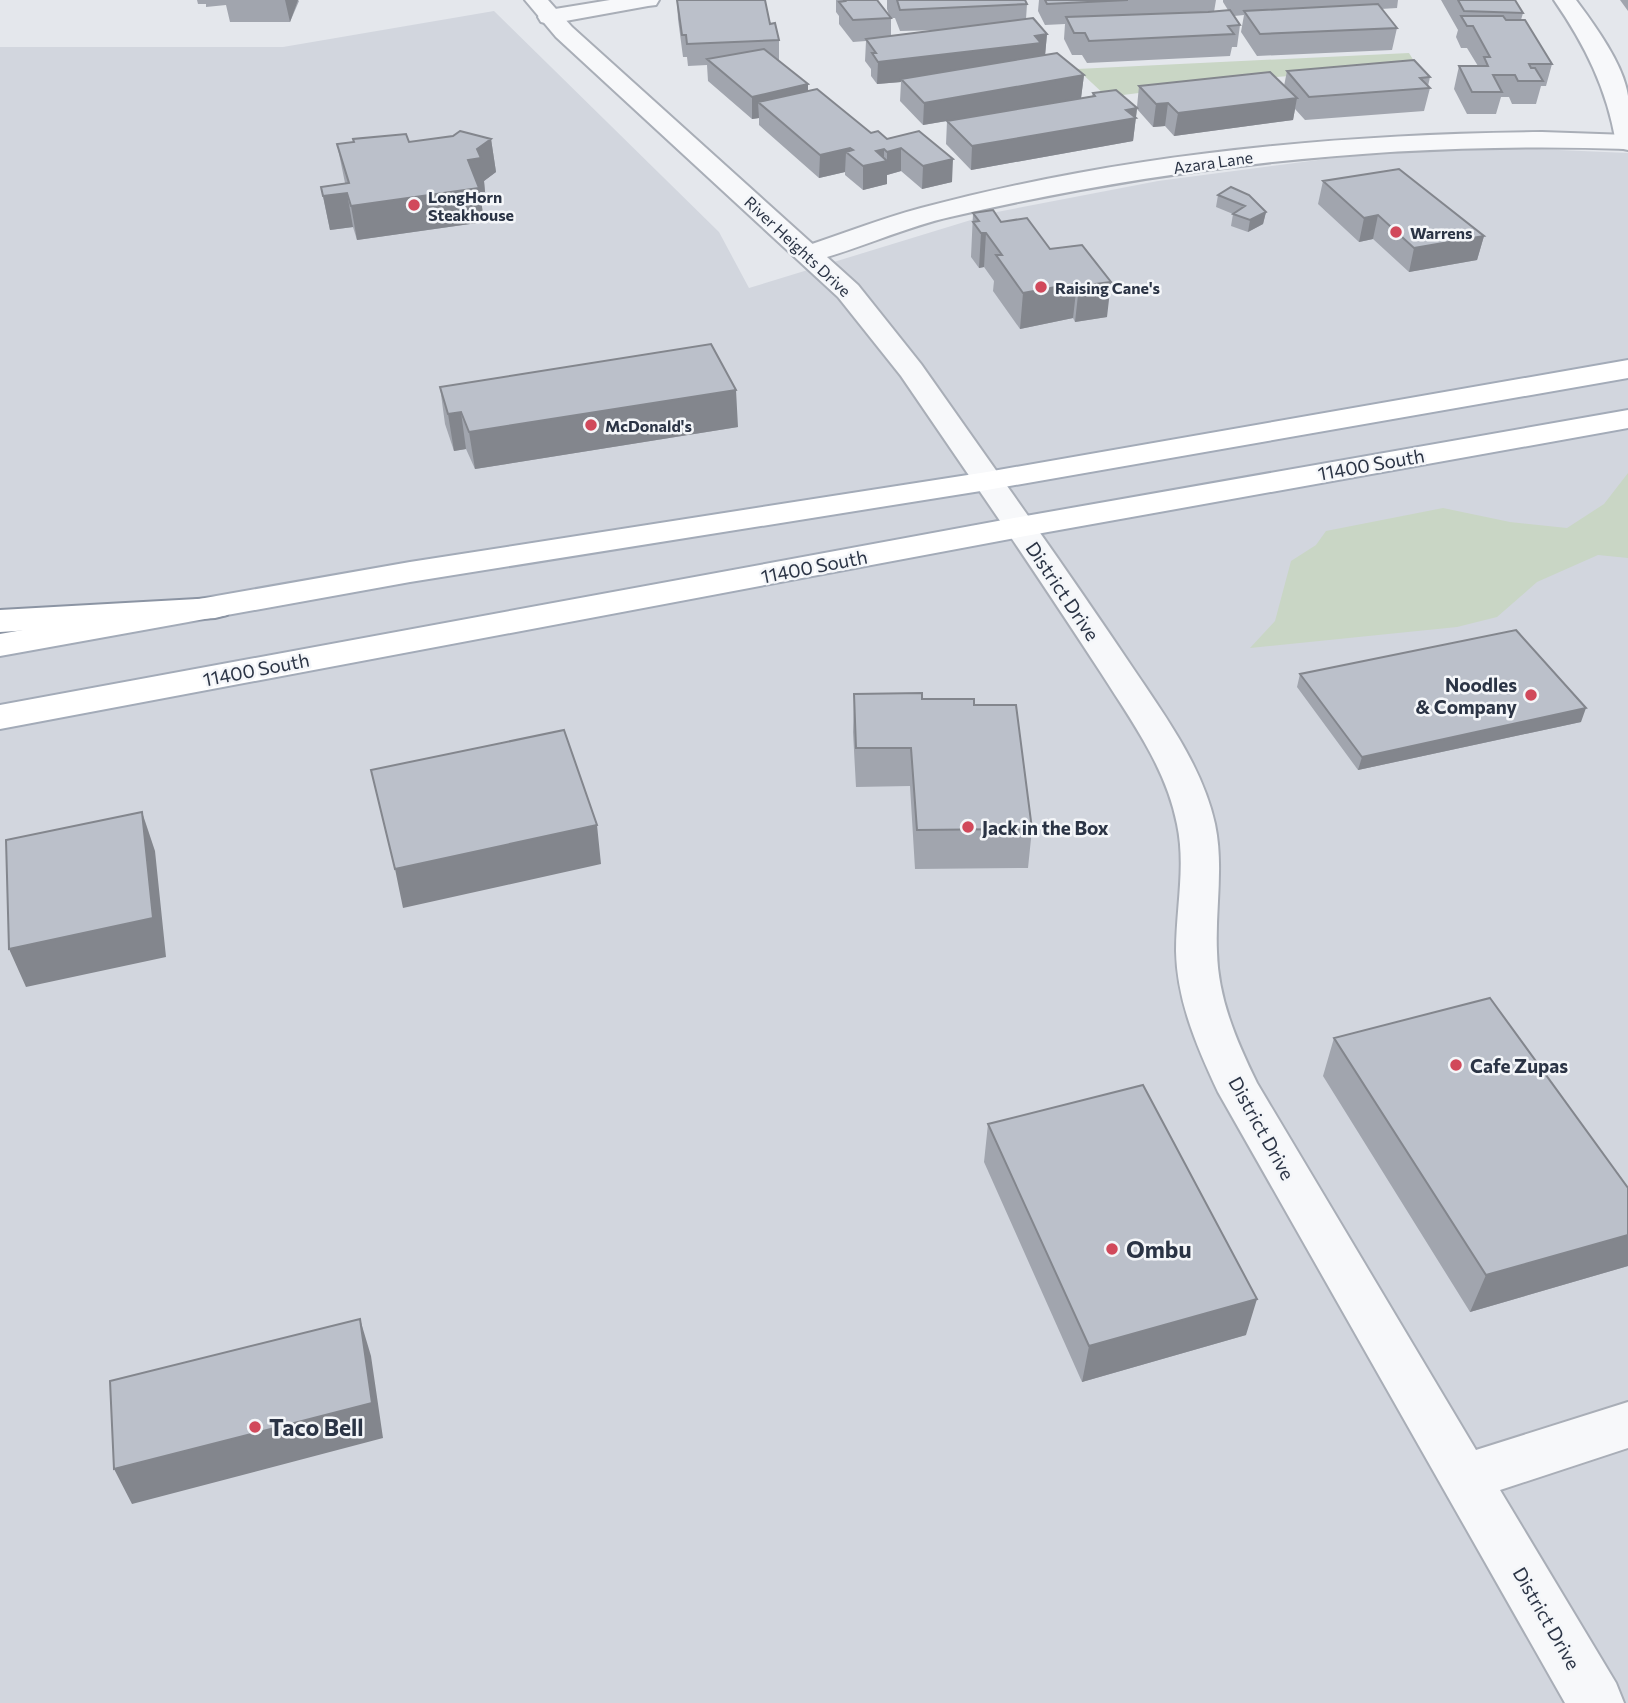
<svg xmlns="http://www.w3.org/2000/svg" width="1628" height="1703" viewBox="0 0 1628 1703" font-family="Commissioner,sans-serif">
<rect width="100%" height="100%" fill="#e4e7ec"/>
<path fill="#d2d6de" d="M494 11 719 232 749 288 997 212 1158 181 1341 157 1492 147 1628 153V1703H0V47H283Z"/>
<path fill="#c9d6c5" d="M1409 53 1417 66 1250 79 1107 97 1077 69Z
M1628 473V558L1598 555 1537 582 1497 617 1457 627 1250 648 1275 621 1291 561 1316 545 1326 531 1443 508 1510 522 1567 528 1604 504Z"/>
<g fill="none" stroke-linecap="round" stroke-linejoin="round">
<g stroke="#a9aeb7" stroke-width="4">
<path id="minor" d="M610 0H659L656 5 648 6 549 24 541 22 538 17 541 12 549 10Z
M1542 132 1628 135V149C1399 141 1174 165 950 217 902 228 857 250 809 262L800 260 796 254 800 248C840 235 880 219 921 208 1123 154 1334 134 1542 132Z
M1020 517 1031 520C1067 571 1102 622 1137 674 1168 720 1203 769 1215 824 1224 867 1215 909 1217 952 1218 999 1237 1042 1257 1083L1476 1450 1628 1402V1448L1500 1490 1616 1683 1624 1703H1565L1218 1092C1197 1047 1177 1001 1176 951 1176 908 1186 866 1177 824 1166 768 1131 720 1101 673 1069 624 1037 576 1004 527L1009 520Z"/>
</g>
<g stroke="#a9aeb7" stroke-width="4">
<path id="tertiary" d="M525 0H548L572 27 858 285 921 364 1031 520 1036 527 1031 534 1020 537 1009 534 901 376 838 297 556 37Z
M1554 0H1576C1594 24 1624 65 1628 96 1628 113 1628 133 1628 150L1619 148 1616 143C1607 89 1585 45 1554 0Z"/>
</g>
<g stroke="#a3abb8" stroke-width="4">
<path id="primary" d="M1628 360V378L987 490 410 582 0 656V634L410 562 987 472Z
M1628 410V428L1020 537 0 729V705L1020 517Z"/>
</g>
<g stroke="#8b94a3" stroke-width="4">
<path id="motorway" d="M215 598 227 601 232 608 227 615 215 618 0 632V610Z"/>
</g>
<use href="#minor" fill="#f7f8fa" fill-rule="evenodd"/>
<use href="#tertiary" fill="#f7f8fa" fill-rule="evenodd"/>
<use href="#primary" fill="#fff" fill-rule="evenodd"/>
<use href="#motorway" fill="#fff" fill-rule="evenodd"/>
</g>
<path fill="#a1a5ae" fill-rule="evenodd" d="M197 0H298L299 1 290 22H230L226 5 206 7V4H198Z
M677 0 770 24 779 40V61L808 84V91L871 133 887 139 952 182 922 189 901 171 887 175V184L863 190 845 175V172L819 178 759 125V118L752 119 708 81 707 65 688 66 687 57H683L678 19Z
M836 0H877L889 15 887 9V0H1025L1027 4 1026 19 1047 34 1045 55 1084 75 1081 98 1092 96 1093 93 1137 107 1139 86H1284L1287 71 1430 77 1428 86 1430 88 1424 111 1305 120 1295 109 1293 120 1174 136 1165 126 1153 127 1137 109 1133 141 971 170 946 144 947 121 923 125 900 101 901 82 877 84 871 76V69L865 61 866 41 853 42 839 24V16L836 12ZM891 18H895L900 31 941 30 891 36Z
M1039 0H1216L1214 12 1228 10 1223 2V0H1398L1397 8 1381 9 1397 28 1392 50 1257 56 1241 32 1244 15 1234 16 1240 25 1237 47H1232L1230 56 1087 63 1082 55H1072L1064 39 1065 24 1045 25 1038 11Z
M1441 0H1515L1523 13 1521 20 1552 64 1546 86H1541L1536 104H1512L1509 97H1501L1496 114H1467L1454 89 1459 66H1478L1467 48H1461L1456 37 1458 30Z
M1620 0H1628V11Z
M491 139 496 172 484 181 485 192H480L484 222 357 240 353 227 330 230 321 187 345 183 337 144Z
M1323 181 1484 236 1477 260 1409 272 1373 239 1359 242 1318 204Z
M1218 195 1266 212 1263 224 1248 232 1231 226 1233 214 1216 207Z
M973 213 1001 222 1050 249 1107 317 1075 322 1073 318 1020 329 993 291 994 281 984 267 979 268 971 257Z
M440 387 738 427 475 469 466 449 454 451 445 424Z
M1300 674 1581 722 1358 770 1297 687Z
M854 694 922 699 974 705 1032 829 1028 868 915 869 910 786 856 787 853 732Z
M1334 1038 1628 1188V1266L1470 1312 1323 1076Z
M988 1124 1246 1335 1082 1382 984 1162Z"/>
<path fill="#83868d" d="M285 0H298L290 22Z
M1047 34 1045 56 901 79V82L877 84 878 62Z
M1084 75 1081 98 923 125 924 103Z
M808 84V106L758 102 759 118 752 119V97Z
M1297 98 1293 120 1174 136 1178 113Z
M1168 103 1165 126 1153 127 1156 104Z
M1137 108 1133 141 971 170 972 146Z
M491 139 496 172 484 181 485 192H480L484 222 357 240 351 206 468 160 477 149Z
M850 148V156L846 152 845 172 819 178 820 155Z
M901 148V171L887 175V184L863 190V166L876 151 884 149V161H887V152Z
M953 159 952 182 922 189 923 166Z
M347 193 353 227 330 230 323 196Z
M1266 212 1263 224 1248 232 1250 220Z
M1378 215 1373 239 1359 242 1364 218Z
M981 233H986L984 267 979 268Z
M1484 236 1477 260 1409 272 1414 248Z
M1111 282 1107 317 1075 322 1079 286Z
M1077 283 1073 318 1020 329 1023 293Z
M736 390 738 427 475 469 469 432Z
M461 412 466 449 454 451 448 414Z
M1586 708 1581 722 1358 770 1362 757Z
M142 812 155 851 166 957 26 987 9 949Z
M597 825 601 864 403 908 395 869Z
M1628 1235V1266L1470 1312 1486 1275Z
M1257 1299 1246 1335 1082 1382 1089 1346Z
M360 1319 371 1356 383 1438 132 1504 114 1469Z"/>
<path fill="#bbc0ca" stroke="#83868d" stroke-width="2" d="M677 0H765L770 24 775 23 779 40 687 44 686 35H682Z
M844 0H877L891 18 853 20 839 2 845 1Z
M897 0H1025L1027 4 900 10Z
M1045 0H1128L1047 4Z
M1458 0H1515L1523 13 1464 11Z
M1378 4 1397 28 1260 34 1244 11Z
M1230 10 1240 25 1228 26 1234 34 1089 41 1085 33H1074L1066 17 1208 12Z
M1461 16H1503L1506 20H1525L1552 64H1529L1531 68H1535L1543 81H1518L1515 75H1493L1502 92H1472L1459 66H1488L1484 57H1490L1473 26H1467Z
M1033 18 1047 34 1035 36 1041 43 878 62 872 53H876L866 39Z
M764 49 808 84 752 97 707 59Z
M1057 53 1084 75 924 103 901 79Z
M1414 60 1430 77 1420 78 1430 88 1309 97 1287 71Z
M1270 72 1297 98 1178 113 1168 103 1156 104 1139 86Z
M817 89 871 133 878 131 887 139 919 131 953 159 923 166 901 148 887 152 884 149 876 151 887 161 863 166 846 152 853 150 850 148 820 155 758 102Z
M1116 90 1137 108 1126 110 1136 118 972 146 947 121 1095 96 1093 93Z
M460 131 491 139 477 149 481 158 468 160 479 188 351 206 347 193 323 196 321 187 349 183 337 144 354 142 353 139 406 134 409 142 453 136Z
M1399 169 1484 236 1414 248 1378 215 1364 218 1323 181Z
M1231 187 1249 195 1266 212 1250 220 1233 214 1245 206 1218 195Z
M993 210 1001 222 1027 218 1050 249 1082 245 1111 282 1079 286 1077 283 1023 293 996 255H1002L986 233H981L973 222 979 221 973 213Z
M711 344 736 390 469 432 461 412 448 414 440 387Z
M1516 630 1586 708 1362 757 1300 674Z
M922 693V699H974V705H1016L1032 829 917 830 911 748H856L854 694Z
M564 730 597 825 395 869 371 770Z
M142 812 153 918 9 949 6 840Z
M1490 998 1628 1188V1235L1486 1275 1334 1038Z
M1143 1085 1257 1299 1089 1346 988 1124Z
M360 1319 372 1403 114 1469 110 1381Z"/>
<g fill="#d1495b" stroke="#f4f6f9" stroke-width="2.5">
<circle cx="414" cy="205" r="7"/>
<circle cx="1396" cy="232" r="7"/>
<circle cx="1041" cy="287" r="7"/>
<circle cx="591" cy="425" r="7"/>
<circle cx="1531" cy="695" r="7"/>
<circle cx="968" cy="827" r="7"/>
<circle cx="1456" cy="1065" r="7"/>
<circle cx="1112" cy="1249" r="7"/>
<circle cx="255" cy="1427" r="7"/>
</g>
<g text-anchor="middle" dominant-baseline="central" stroke-width="5" stroke-linejoin="round" paint-order="stroke">
<g font-size="16" fill="#2b3445" stroke="#f4f6f9">
<text transform="translate(1213 162) rotate(-8)">Azara Lane</text>
<text transform="translate(798 246) rotate(43)">River Heights Drive</text>
</g>
<g font-size="16" font-weight="bold" fill="#2b3445" stroke="#f4f6f9" text-anchor="start">
<text x="428" y="196">LongHorn<tspan x="428" dy="18">Steakhouse</tspan></text>
<text x="1410" y="232">Warrens</text>
<text x="1055" y="287">Raising Cane's</text>
<text x="605" y="425">McDonald's</text>
</g>
<g font-size="19" fill="#2b3445" stroke="#f4f6f9">
<text transform="translate(1371 464) rotate(-10)">11400 South</text>
<text transform="translate(814 566) rotate(-11)">11400 South</text>
<text transform="translate(1063 591) rotate(56)">District Drive</text>
<text transform="translate(256 669) rotate(-11)">11400 South</text>
<text transform="translate(1262 1128) rotate(61)">District Drive</text>
<text transform="translate(1547 1618) rotate(60)">District Drive</text>
</g>
<g font-size="19" font-weight="bold" fill="#2b3445" stroke="#f4f6f9" text-anchor="start">
<text x="1517" y="684" text-anchor="end">Noodles<tspan x="1517" dy="22">&amp; Company</tspan></text>
<text x="982" y="827">Jack in the Box</text>
<text x="1470" y="1065">Cafe Zupas</text>
</g>
<g font-size="23" font-weight="bold" fill="#2b3445" stroke="#f4f6f9" text-anchor="start">
<text x="1126" y="1249">Ombu</text>
<text x="269" y="1427">Taco Bell</text>
</g>
</g>
</svg>
